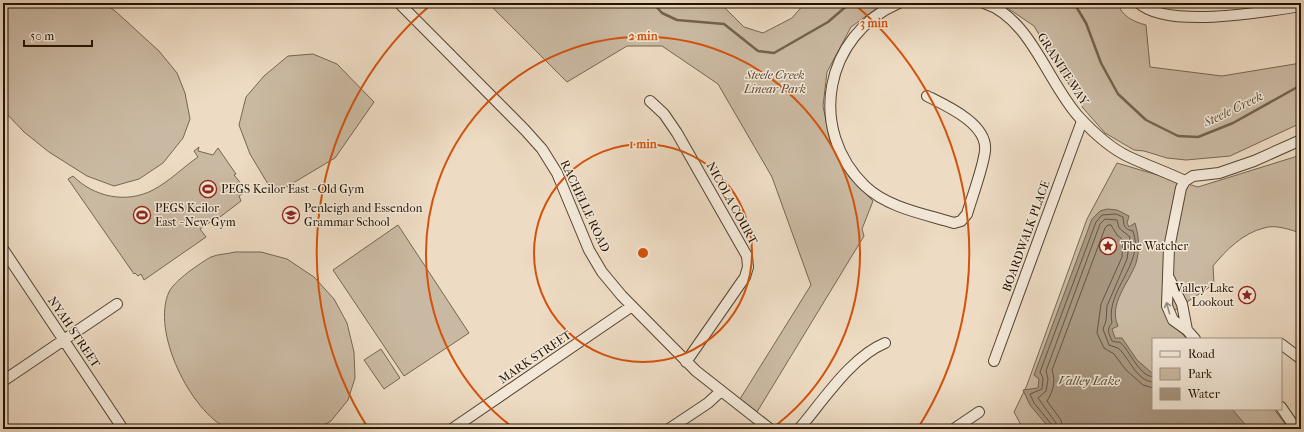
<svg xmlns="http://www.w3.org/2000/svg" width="1304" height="432" viewBox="0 0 1304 432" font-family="'IM FELL French Canon',serif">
<rect width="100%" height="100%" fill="#eddbc3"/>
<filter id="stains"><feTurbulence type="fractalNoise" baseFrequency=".005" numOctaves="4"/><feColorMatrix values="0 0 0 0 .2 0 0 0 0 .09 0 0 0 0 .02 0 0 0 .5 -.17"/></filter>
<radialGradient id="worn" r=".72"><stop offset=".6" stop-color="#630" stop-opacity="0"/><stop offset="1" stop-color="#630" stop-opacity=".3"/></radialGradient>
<path fill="#cab9a2" stroke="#766651" d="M3 3H101L114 10 159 51 177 73 185 93 190 119 183 138 163 163 139 179 114 186 87 176 49 152 24 132 3 110Z
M488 3H720L744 27 763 33 792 18 805 3H884L851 27 827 72 823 106 830 141 849 177 873 201 862 229 864 236 757 412 740 399 811 285 772 177 718 84 662 46H627L567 82Z
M1000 3H1118C1121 16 1134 22 1146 25L1150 67 1222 76 1301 63V123L1230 156 1186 160 1167 158 1144 151 1134 150 1105 133 1083 108 1034 26Z
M313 54 337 64 374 102 335 158 278 192 268 184 250 154 239 125 246 97 264 76 288 56Z
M199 147 198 151 213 155 218 148 236 174 234 175 243 186 242 187 245 192 239 196 241 201 220 217 219 216 200 229 206 237 144 280 141 274 138 276 135 273 134 274 68 179 73 176C94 197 126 204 153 190 170 181 182 168 198 157L194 151Z
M1301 155V233C1290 230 1276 224 1264 228 1243 233 1226 250 1213 266L1214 284 1166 316 1187 339H1153V409H1274L1289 429H1023L1014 412 1027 385 1087 219 1117 163 1198 187Z
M398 225 469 333 404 376 333 270Z
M235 252H261L287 259 314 277 334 299 347 323 354 352 355 378 348 400 331 421 317 429H228C190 411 151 331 169 292 174 281 200 263 211 257 218 254 228 254 235 252Z
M381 349 400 378 384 389 364 360Z"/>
<path fill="#a89781" stroke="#72624d" d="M1107 209 1117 210 1129 216 1127 223 1129 227 1135 223C1139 237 1140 249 1136 263 1129 283 1108 304 1118 326L1112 329 1115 338H1122L1137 360 1153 374V409H1232L1249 429H1050L1030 405 1023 390 1038 388 1039 379 1034 375 1092 219 1100 211Z"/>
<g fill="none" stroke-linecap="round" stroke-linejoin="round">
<path stroke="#655440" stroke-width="1" d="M1052 429V425L1034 403 1030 394 1042 389 1043 378 1040 372 1096 222 1102 215 1116 214 1123 217C1124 225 1123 229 1133 231 1145 264 1105 290 1112 323 1106 329 1109 334 1112 341 1114 342 1117 342 1119 342 1128 346 1137 375 1153 377
M1057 429 1056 423 1038 398 1046 391 1048 379 1046 371 1100 224 1105 219 1117 220 1119 228 1130 237 1127 259 1107 306 1106 321 1103 329 1109 345C1112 346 1115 347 1118 348 1129 357 1136 381 1153 382
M1063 429 1061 420 1047 401C1053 391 1056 382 1052 370L1105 228 1108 225H1111L1117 235 1123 240 1122 257 1101 304 1097 333 1104 348 1114 354 1126 370 1143 385 1153 388"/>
<path stroke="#72624d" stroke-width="2.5" d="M653 3 662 13 677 20 724 24 758 51 774 53 828 22 850 3
M1074 3 1086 23 1101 63 1118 94 1146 120 1178 136 1198 137 1233 123 1301 85"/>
<g stroke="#554431" stroke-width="12">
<path id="minor" d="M399 3 525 130 542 149 557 173 589 250 602 272 622 296 696 371 770 429
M899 3C824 35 807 130 865 186 888 208 925 214 954 223L961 221 967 214C972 197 983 168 985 151 988 124 947 106 927 96
M984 3C1031 18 1048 84 1080 118 1093 132 1109 147 1127 156 1146 165 1166 172 1185 181
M1139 3C1167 29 1264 12 1301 6
M650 101 664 114 677 133 747 256 748 267 745 277 686 362
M3 249 123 429
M1169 278 1182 304 1187 330
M1195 339 1187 330 1173 320 1167 306 1169 248 1181 188 1185 181 1193 176 1219 173 1254 161 1301 140
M1281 344 1301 359
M994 361 1082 121
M3 381 117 304
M1281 407 1296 429
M452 429 632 306
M669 429 708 403 721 391
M799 429C823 401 851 357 885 343
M954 429 979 412"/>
</g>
<use href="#minor" stroke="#f3e8d8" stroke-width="10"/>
</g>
<defs><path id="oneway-shaft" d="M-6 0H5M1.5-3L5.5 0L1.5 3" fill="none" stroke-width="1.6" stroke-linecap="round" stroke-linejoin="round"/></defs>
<use stroke="#958877" href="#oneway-shaft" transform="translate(1168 308) rotate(-106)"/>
<g fill="none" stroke="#d4520b" stroke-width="2">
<circle cx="643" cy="253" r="109"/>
<path d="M515 429A217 217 0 1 1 771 429"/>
<path d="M368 428A326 326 0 0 1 433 3M853 3A326 326 0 0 1 918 428"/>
</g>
<defs>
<g id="stadium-ring" transform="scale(0.9)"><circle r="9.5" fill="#f3e8d8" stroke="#8f2418" stroke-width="1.5"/><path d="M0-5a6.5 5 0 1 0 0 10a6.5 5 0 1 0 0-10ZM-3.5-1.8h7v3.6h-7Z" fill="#8f2418"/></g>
<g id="school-ring" transform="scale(0.9)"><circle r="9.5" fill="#f3e8d8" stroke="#8f2418" stroke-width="1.5"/><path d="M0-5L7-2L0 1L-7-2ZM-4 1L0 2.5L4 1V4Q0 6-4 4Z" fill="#8f2418"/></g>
<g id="sight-ring" transform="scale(0.9)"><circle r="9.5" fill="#f3e8d8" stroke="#8f2418" stroke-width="1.5"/><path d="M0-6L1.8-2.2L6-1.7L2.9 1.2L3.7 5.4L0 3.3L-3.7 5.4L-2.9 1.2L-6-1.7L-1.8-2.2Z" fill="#8f2418"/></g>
</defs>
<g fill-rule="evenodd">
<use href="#stadium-ring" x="208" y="189"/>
<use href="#stadium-ring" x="142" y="215"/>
<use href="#school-ring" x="291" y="215"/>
<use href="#sight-ring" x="1108" y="246"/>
<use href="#sight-ring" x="1247" y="295"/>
</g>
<g text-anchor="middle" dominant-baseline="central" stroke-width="3" stroke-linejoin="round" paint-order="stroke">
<g font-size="12" fill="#221200" stroke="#f3e8d8">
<text transform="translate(1063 69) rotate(57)">GRANITE WAY</text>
<text transform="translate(732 203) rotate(61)">NICOLA COURT</text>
<text transform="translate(585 206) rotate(65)">RACHELLE ROAD</text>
<text transform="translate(1026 236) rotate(-70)">BOARDWALK PLACE</text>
<text transform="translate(74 332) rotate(56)">NYAH STREET</text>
<text transform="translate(535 357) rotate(-34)">MARK STREET</text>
</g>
<g font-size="12" font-style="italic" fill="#5d4c39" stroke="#f3e8d8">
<text x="775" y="75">Steele Creek<tspan x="775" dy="14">Linear Park</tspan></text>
</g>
<g font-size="12" fill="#221200" stroke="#f3e8d8" text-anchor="start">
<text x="221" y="189">PEGS Keilor East - Old Gym</text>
<text x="155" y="208">PEGS Keilor<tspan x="155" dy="14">East - New Gym</tspan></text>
<text x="304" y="208">Penleigh and Essendon<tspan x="304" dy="14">Grammar School</tspan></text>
<text x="1121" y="246">The Watcher</text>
<text x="1234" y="288" text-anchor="end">Valley Lake<tspan x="1234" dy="14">Lookout</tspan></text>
</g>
<g font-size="13" font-style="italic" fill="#5e4e3a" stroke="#f3e8d8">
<text transform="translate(1233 109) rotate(-26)">Steele Creek</text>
<text x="1089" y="380">Valley Lake</text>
</g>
</g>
<circle cx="643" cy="253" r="6" fill="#d4520b" stroke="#f3e8d8" stroke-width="2"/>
<g font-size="12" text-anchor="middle" font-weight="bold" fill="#d4520b" stroke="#f3e8d8" stroke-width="3" stroke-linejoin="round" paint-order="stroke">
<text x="874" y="27">3 min</text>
<text x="643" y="40">2 min</text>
<text x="643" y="148">1 min</text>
</g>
<rect width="1304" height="432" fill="none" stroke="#eddbc3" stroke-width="16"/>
<rect x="4" y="4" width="1296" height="424" fill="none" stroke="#221200" stroke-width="2"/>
<rect x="8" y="8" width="1288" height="416" fill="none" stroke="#221200"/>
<rect x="1152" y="338" width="130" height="72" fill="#f3e8d8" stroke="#9f9282"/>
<rect x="1160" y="351" width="20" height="6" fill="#f3e8d8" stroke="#9f9282"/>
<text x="1188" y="358" font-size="12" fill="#221200">Road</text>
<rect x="1160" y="368" width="20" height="12" fill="#cab9a2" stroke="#9f9282"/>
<text x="1188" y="378" font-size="12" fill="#221200">Park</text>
<rect x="1160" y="388" width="20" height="12" fill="#a89781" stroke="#9f9282"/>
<text x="1188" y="398" font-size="12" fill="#221200">Water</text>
<path d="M24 40v6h68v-6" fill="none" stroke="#221200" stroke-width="2"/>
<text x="30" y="40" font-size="12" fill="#221200" stroke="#f3e8d8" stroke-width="3" paint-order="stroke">50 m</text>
<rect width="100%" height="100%" filter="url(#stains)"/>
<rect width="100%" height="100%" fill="url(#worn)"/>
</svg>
